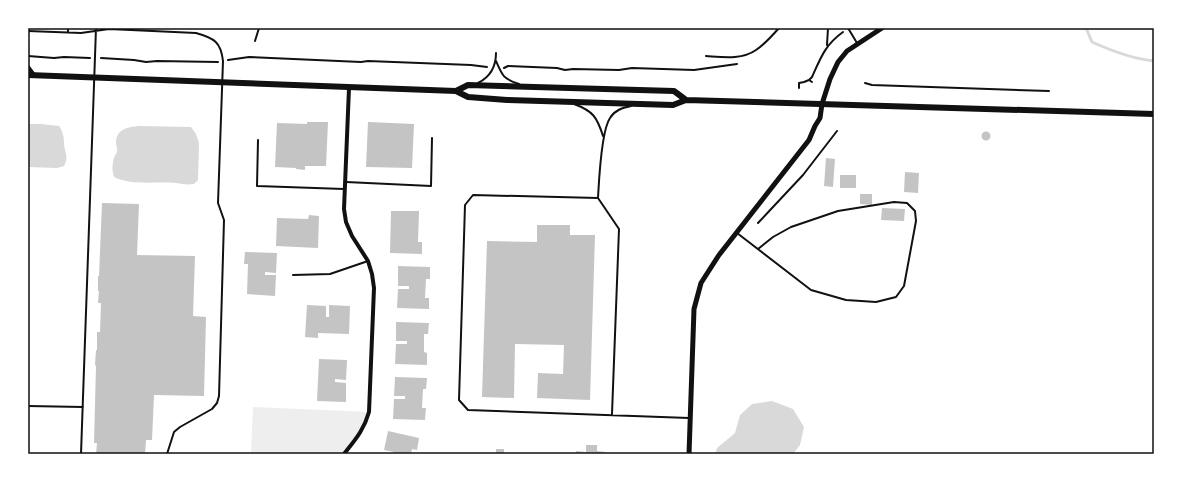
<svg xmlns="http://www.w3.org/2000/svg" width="1182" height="482" viewBox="0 0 1182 482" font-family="'Roboto Condensed',sans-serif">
<rect width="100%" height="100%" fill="#fff"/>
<path fill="#eee" d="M253 407 369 412 366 422 344 454H251Z"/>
<path fill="#d9d9d9" d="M28 124H41L59 126C63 132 64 137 64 144 65 154 69 156 64 166L57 168 28 167Z
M139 126 191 127 196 134 199 143 198 180 194 184C188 185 182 184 176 183 156 181 133 186 114 177 112 172 112 163 114 158 115 155 118 152 117 149 117 147 116 145 116 143 116 129 128 127 139 126Z
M772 401 793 409 804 427 800 445 793 454H715L717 448 735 433 740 415 752 404Z"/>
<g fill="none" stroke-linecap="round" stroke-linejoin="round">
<path stroke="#d9d9d9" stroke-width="3" d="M1086 28 1092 42C1112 51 1132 59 1154 61"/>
</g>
<path fill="#c4c4c4" d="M307 122H328L326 166H305V170L296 169V168L275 167 277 123 307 124Z
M368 122 414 124 412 168 366 167Z
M981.5 136a4.5 4.5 0 1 1 9 0a4.5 4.5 0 1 1-9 0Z
M826 158 835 159 833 187 824 186Z
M905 172 919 173 918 193 904 192Z
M840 175H856V188H840Z
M860 194H872V205L860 204Z
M102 203 139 204 137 255 195 256 193 316 206 317 204 396 154 395 152 440H146L145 454H96L97 443H94L96 366 95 365 96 350H97V332H100L101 303H98L99 291H98V276H99Z
M882 208 905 209 904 221 881 220Z
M391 211H419L418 242H422V254L390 253Z
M309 215 319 216 318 248 276 246 277 218 308 219Z
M537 225H570V235H595L590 400 537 398 538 373 563 374 564 345 515 344 514 398 482 397 487 241 537 242Z
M245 252 277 253 276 273 265 272V275H276L275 296 247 294 248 264H244Z
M398 266 430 267V279H426L425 298H429V309L397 308 398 289H409V286H398Z
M307 305 326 306V317H329V305L350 306 349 334 318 333V338L305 337Z
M396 322 429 323 428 334H424V352L427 353V365L395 364 396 344H407V341H396Z
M319 359 347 360 346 380 335 379V382L346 383V402L317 401Z
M395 377 427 378 426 389H423L422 408H426L425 420 393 419 394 399H405V396H394Z
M388 431 419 438 417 450 412 449 411 454H393L394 452 384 450Z
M586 445H597V451L606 452V454H576V451L586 452Z
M496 449H504V454H496Z"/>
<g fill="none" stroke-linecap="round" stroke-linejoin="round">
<path stroke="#111" stroke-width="2" d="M827 45 828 28
M28 56 54 58 64 57 90 58
M101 58 134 60 146 62 157 61 218 62
M228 60 249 57 361 62 368 61 471 65 487 67
M504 68 508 66 557 68 565 70 573 69 619 70 632 68 694 70 737 64
M812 82 809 80 812 77C821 57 825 45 843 32
M865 83 872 85 1049 91
M799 88V83L804 82 809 80
M758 223 803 175 837 131"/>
<path stroke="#111" stroke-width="2" d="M848 28 857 43
M28 31 81 33 109 29 196 33C214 38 221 42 223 61L218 203 224 220 219 396 217 403 212 409 180 427 174 432 167 454
M68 32V28
M255 41 259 28
M706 56C722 57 742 60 756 50 765 44 772 36 779 28
M496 61C502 75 503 79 519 84
M478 83C490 77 496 66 496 53
M574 104C593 111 597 117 603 136
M631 106C622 108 615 110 610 118 601 131 599 181 598 198L473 195 465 205 459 400 468 410 689 418
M258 140 257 186 344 189
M346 182 431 186 432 138
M598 198 619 229 612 414
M737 233 811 290 846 300 876 302 896 297 904 286 916 221 915 211 907 203 894 202 838 211 791 227 773 237 758 249
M293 275 330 274 368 261
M28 406 83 407
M81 454 96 28"/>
<path stroke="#111" stroke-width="4" d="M28 67 34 75
M344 454C355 440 364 430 369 412L374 288 372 274 368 261 352 236 346 222 344 209 349 88"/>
<path stroke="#111" stroke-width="5" d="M689 454 694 309 701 283 719 255 809 140 815 126 820 118 822 104 830 79 838 62 847 51 882 28"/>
<path stroke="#111" stroke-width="6" d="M28 75C171 79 313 87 456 91L468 97 507 100 673 105 686 100 1154 114
M456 91 468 85 674 91 686 100"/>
</g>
<rect width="1182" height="482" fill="none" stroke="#ffffff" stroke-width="58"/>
<rect x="29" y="29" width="1124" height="424" fill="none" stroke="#111" stroke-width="1.5"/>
</svg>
